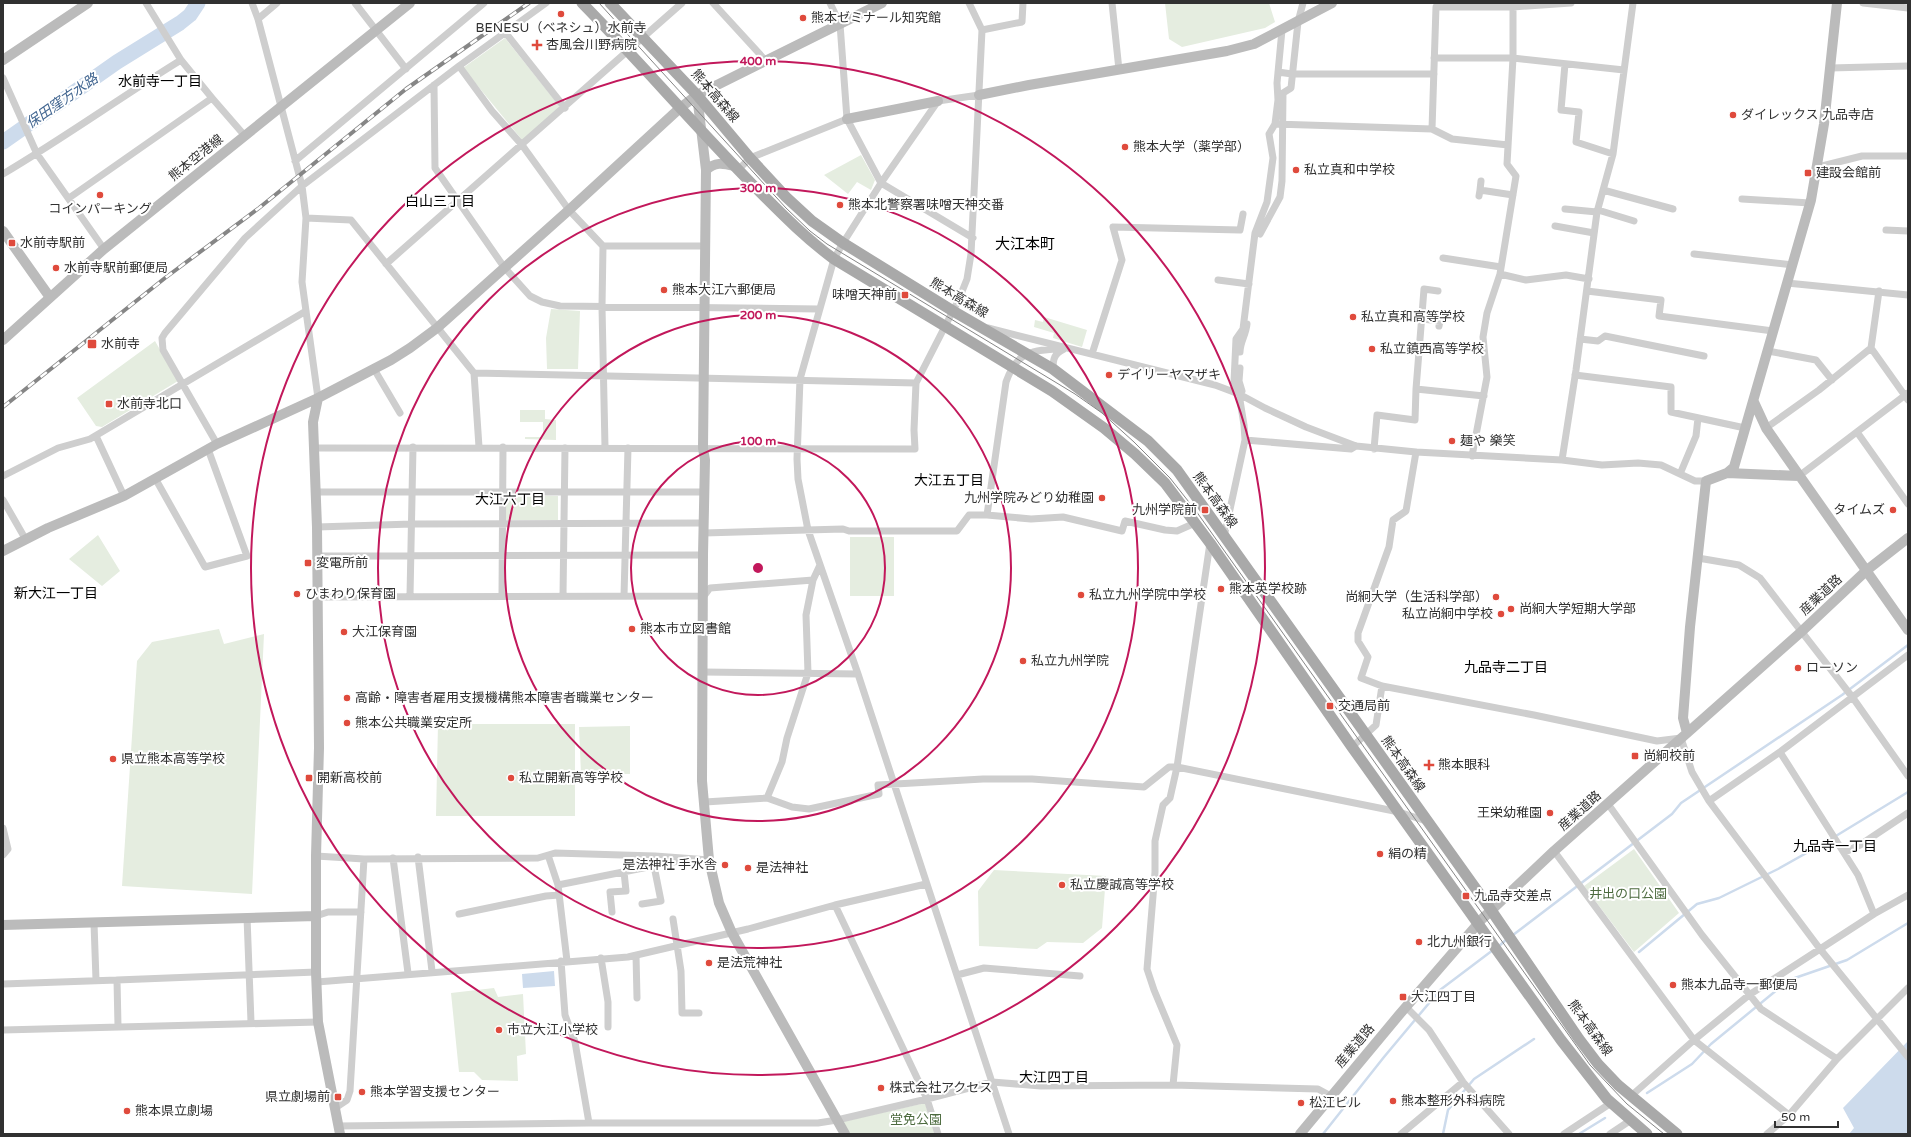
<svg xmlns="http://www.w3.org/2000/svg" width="1911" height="1137" viewBox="0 0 1911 1137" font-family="'Varela Round','Noto Sans JP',sans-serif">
<rect width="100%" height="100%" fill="#fff"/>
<path fill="#e5ede0" d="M1165 3H1269L1275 22 1265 28 1182 47 1169 39Z
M505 38 561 108 523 141 463 68Z
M861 155 875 180 871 190 857 182 848 194 824 175Z
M551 309 580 311 578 369H547L546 338Z
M1044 317 1087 330 1082 347 1053 338 1054 333 1034 327 1035 320 1043 322Z
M155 341 178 381 102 427 96 426 77 398Z
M520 410H545V419L556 420V440L525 439V437H543V422H520Z
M506 495 558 496V520H505Z
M98 535 120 571 102 586 69 559Z
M850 537H894V596H850Z
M219 629 224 644 264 634 252 894 122 886 137 661 152 642Z
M438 724H575V816H436Z
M630 726V774H581L579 727Z
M1634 849 1679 913 1634 952 1584 886Z
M994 870 1106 876 1102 928 1083 943 1047 942 1037 949 979 946 978 891Z
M494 988 498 997 523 994 526 1054 517 1056 518 1081 482 1080 474 1072H459L451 993Z
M925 1103 935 1134H848L841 1122Z"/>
<path fill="#cddbec" d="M554 971 555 986 523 988 522 974Z
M1908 1041V1134H1849L1854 1128 1843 1108Z"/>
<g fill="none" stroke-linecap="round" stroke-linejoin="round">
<path stroke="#cddbec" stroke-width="2.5" d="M1513 935 1672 814 1681 803 1842 695 1908 645
M1499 946 1507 939
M1639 952 1697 904 1719 898 1778 869 1826 842 1908 792
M1647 1093 1692 1064 1711 1044 1789 980 1847 960 1908 923
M1323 1134 1384 1057 1440 990 1493 950
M1443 1134 1448 1110 1474 1079 1534 1039
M1579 1134 1605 1118"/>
<path stroke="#cddbec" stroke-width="15" d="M3 142 117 62 180 23 190 15 198 3"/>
<path stroke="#cecece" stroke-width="7" d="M252 3 258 19 302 186 306 218 302 282 318 398
M355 3 406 69
M713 3 766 61
M830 3 840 24 847 119 881 183 973 238
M1112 3 1119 70
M1863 3 1908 8
M258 19 277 3
M982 30 1022 22 1023 3
M505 32 565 108
M1434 58H1513L1624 70
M1565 64 1561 110 1579 112 1576 142 1613 154
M459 66 492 111 522 145 569 210 603 246 602 307 605 447
M1830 68 1908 66
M1278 72 1292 74H1434
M3 78 37 154 104 249
M434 85 435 168 504 267 530 296 542 302 560 306 819 309
M979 95 938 101 881 183 843 243 834 259 800 379 797 459 798 479 808 530 858 674 1009 1134
M212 98 245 136
M1275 124 1278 100 1277 83 1282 30
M1432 129 1436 7H1513L1571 3
M295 161 484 3
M1818 167 1862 156H1908
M738 170 750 158 847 119
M3 174C64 138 121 97 181 60
M1480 190 1481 181
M1603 190 1673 209
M1479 196 1480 190 1513 195
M69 198 212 98 181 60 146 3
M1742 199 1810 203
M1565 209 1597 212
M1598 210 1634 221
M306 218 351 220 474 373 479 447
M1555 226 1594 233
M1886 230 1908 231
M1260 234 1280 197 1282 181 1283 93 1291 88 1298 22 1303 3
M603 246H704
M1694 254 1793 265
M1443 258 1501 267
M386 264 682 3
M1500 274 1526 280 1566 275 1589 279
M1218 280 1249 284
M1787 283 1908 295
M1438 291 1424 289 1416 389 1484 396
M1587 291 1661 300 1659 316 1773 331
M1422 319 1440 321 1439 326
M988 328 1215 385 1239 394 1265 408 1306 427 1356 446 1416 452 1562 460 1602 465 1638 463 1661 465 1695 481H1706
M1580 339 1598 341 1605 336 1704 356
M1871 348 1908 400
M1768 351 1816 360 1832 380
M1240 352C1240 342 1246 335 1247 324
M1092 354 1122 260 1113 227 1240 230 1243 214
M1240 368 1239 381 1242 391
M374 369 400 413
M1053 369C1053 359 1054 354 1064 349
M474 373 916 383
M1575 375 1671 387V412L1745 428
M1766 428 1819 390 1871 348 1879 291
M1857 432 1908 504
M96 436 124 496
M1245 440 1351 449 1356 446
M217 444 163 350 162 338 165 333 245 238 302 186 459 66 546 3
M314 448 915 449 914 430 916 383 959 299 967 279 971 254 982 30 969 3
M1374 449 1377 415 1415 420 1416 389
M1416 452 1406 511 1393 520 1389 547 1358 633V641L1368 657 1361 678 1382 686 1534 715 1657 741 1681 738 1692 772 1709 801 1820 949 1908 1057
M1472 456 1487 377 1483 337 1487 313 1500 274 1516 176 1507 164 1513 58V3
M1562 460 1576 370 1597 212 1613 154 1633 3
M1680 474 1696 436 1698 418
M3 476 58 448 90 439 306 311
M1799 476 1908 393
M155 478 205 567 247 556 208 449
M316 492H705
M3 500 26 540
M987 515 1031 519 1063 517 1122 531 1125 521 1165 530 1177 531 1195 523
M317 527 412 524 704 523
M704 533 843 529 849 531H957L969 515H987L1006 382C1016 354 1028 350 1058 349
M1224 537 1245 440 1244 425 1239 394 1234 382 1236 339 1243 329 1255 233 1267 202 1273 158 1269 134 1275 124 1432 129 1452 139 1508 145
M317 556 703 555
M1698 558 1739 565 1760 578 1853 698 1908 776
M410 596 413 447
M502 596 503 447
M563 596 565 448
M624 596 628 448
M318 597 704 596 710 588 813 580 820 565
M703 672 858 674
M1352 747 1376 725 1382 686
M1780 752 1858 875 1874 914
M767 798 782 762 787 738 808 673 806 615 813 580
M1709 801 1780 752 1908 655
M705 802 767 798 792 807 809 809 879 794 878 785 983 779H1032L1144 787 1169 767H1177L1399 812 1426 821
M1608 804 1702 935 1761 1009 1837 1059
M3 828 8 849 3 855
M1554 851 1694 1040 1789 1115
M1845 852 1860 845 1908 813
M548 855 558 885 567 961
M316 856 364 859 538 858 555 853 655 856 709 860
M418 857 432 971
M393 858 408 973
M558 885 683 860
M642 904 661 901 654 866
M835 905 927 1099 938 1134
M612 912 610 892 626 891 624 872
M459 914 546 896 559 895
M316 916 328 912H361
M247 917 251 1022
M673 919 681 971 682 1013H699
M94 923 96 980
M636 955 637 998
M601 958 608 1002V1027
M561 961 565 1015 575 1042 589 1123
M957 975 984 968 1080 976
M117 980 316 972
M317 982 628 957 748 929 835 905 926 884
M3 984 117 980 118 1026
M1406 1007 1429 1030 1463 1082 1509 1134
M3 1030 318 1022
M1173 1085 1177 1045 1154 990 1147 969 1155 872V841L1163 805 1170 798 1177 767 1210 543
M1631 1096 1694 1040 1749 995 1874 914 1908 895
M335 1108 347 1100 350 1091 364 859
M338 1126 589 1123H818L837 1120 927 1099 992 1082 1041 1086 1173 1085 1318 1089 1331 1096
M1401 1134 1463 1082
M1564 1134 1611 1103
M1610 1134 1631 1120
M1767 1134 1789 1115 1837 1059 1908 988"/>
<path stroke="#bbb" stroke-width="10" d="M3 60 88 3
M697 95 706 170 703 448 705 460 703 555 702 781 709 860 719 903 732 933 845 1134
M979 95 1029 85 1227 51 1254 44 1332 3
M847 119 938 101
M706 170C715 162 722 163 734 166
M3 231 49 296
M3 340 104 249 410 3
M318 398 313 422 317 527 319 748 316 856V972L318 1022 340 1134
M1754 402 1766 428 1908 630
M1727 473 1799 476
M3 551 48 528 124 496 217 444 318 398 391 360 410 348 437 328 569 210 680 108 697 95 882 3
M1687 733 1683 718 1690 627 1706 481 1727 473 1734 467 1811 200 1824 124 1837 3
M3 925 316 916
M1300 1134 1399 1015 1482 919 1554 851 1801 632 1867 570 1908 538"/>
<path stroke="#a9a9a9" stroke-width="11" d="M582 3C640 62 694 125 752 184 779 211 804 237 834 259L1052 391 1104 428 1135 454 1165 483 1210 543 1352 747 1561 1040 1607 1099 1647 1134
M610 3 697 95 750 158 786 197 812 221 843 243 953 311 1053 369 1148 441 1177 470 1491 910 1579 1039 1598 1064 1618 1085 1677 1134"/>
<path stroke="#868686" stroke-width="1" d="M599 3 786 208 810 231 827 244 1075 394 1102 413 1134 442 1170 478 1196 511 1590 1065 1627 1104 1664 1134"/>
<g stroke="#868686" stroke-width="4">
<path id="rail" d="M3 407 165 278 259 208 406 89 529 3"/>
</g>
<use href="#rail" stroke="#fff" stroke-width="2.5" stroke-dasharray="8" stroke-linecap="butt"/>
</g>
<g fill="none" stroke="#c2185b" stroke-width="2">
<circle cx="758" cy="568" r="127"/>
<circle cx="758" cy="568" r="253"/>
<circle cx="758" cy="568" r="380"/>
<circle cx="758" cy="568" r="507"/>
</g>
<g fill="#df4a3c" stroke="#fff" stroke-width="1.5">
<circle cx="561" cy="14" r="4"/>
<circle cx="803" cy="18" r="4"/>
<path d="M535 39h4v4h4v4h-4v4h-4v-4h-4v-4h4z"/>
<circle cx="1733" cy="115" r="4"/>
<circle cx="1125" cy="147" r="4"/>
<circle cx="1296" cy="170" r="4"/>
<rect x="1804" y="169" width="8" height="8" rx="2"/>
<circle cx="100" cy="195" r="4"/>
<circle cx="840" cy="205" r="4"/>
<rect x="8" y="239" width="8" height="8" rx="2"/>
<circle cx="56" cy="268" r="4"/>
<circle cx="664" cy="290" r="4"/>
<rect x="901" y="291" width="8" height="8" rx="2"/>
<circle cx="1353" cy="317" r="4"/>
<rect x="87" y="339" width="10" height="10" rx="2"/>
<circle cx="1372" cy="349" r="4"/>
<circle cx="1109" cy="375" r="4"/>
<rect x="105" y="400" width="8" height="8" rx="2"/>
<circle cx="1452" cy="441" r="4"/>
<circle cx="1102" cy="498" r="4"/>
<rect x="1201" y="506" width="8" height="8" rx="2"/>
<circle cx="1893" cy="510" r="4"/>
<rect x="304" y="559" width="8" height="8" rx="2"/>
<circle cx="1221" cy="589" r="4"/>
<circle cx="297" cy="594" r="4"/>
<circle cx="1081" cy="595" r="4"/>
<circle cx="1496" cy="597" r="4"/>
<circle cx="1511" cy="609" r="4"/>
<circle cx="1501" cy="614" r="4"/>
<circle cx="632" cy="629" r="4"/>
<circle cx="344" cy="632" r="4"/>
<circle cx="1023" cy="661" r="4"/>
<circle cx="1798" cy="668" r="4"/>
<circle cx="347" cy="698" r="4"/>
<rect x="1326" y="702" width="8" height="8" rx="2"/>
<circle cx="347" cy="723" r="4"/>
<rect x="1631" y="752" width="8" height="8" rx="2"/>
<circle cx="113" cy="759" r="4"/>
<path d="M1427 759h4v4h4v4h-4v4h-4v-4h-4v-4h4z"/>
<rect x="305" y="774" width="8" height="8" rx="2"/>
<circle cx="511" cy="778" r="4"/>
<circle cx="1550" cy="813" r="4"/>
<circle cx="1380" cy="854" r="4"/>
<circle cx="725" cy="865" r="4"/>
<circle cx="748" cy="868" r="4"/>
<circle cx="1062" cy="885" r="4"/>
<rect x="1462" y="892" width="8" height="8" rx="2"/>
<circle cx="1419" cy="942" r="4"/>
<circle cx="709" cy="963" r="4"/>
<circle cx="1673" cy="985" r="4"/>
<rect x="1399" y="993" width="8" height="8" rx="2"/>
<circle cx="499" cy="1030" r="4"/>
<circle cx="881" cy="1088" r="4"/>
<circle cx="362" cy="1092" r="4"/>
<rect x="334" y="1093" width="8" height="8" rx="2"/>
<circle cx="1393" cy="1101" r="4"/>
<circle cx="1301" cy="1103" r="4"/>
<circle cx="127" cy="1111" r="4"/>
</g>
<g text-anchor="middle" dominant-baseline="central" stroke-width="4" stroke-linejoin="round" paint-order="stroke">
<g font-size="13" fill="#313131" stroke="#fff" text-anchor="start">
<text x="811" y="18">熊本ゼミナール知究館</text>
<text x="561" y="28" text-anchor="middle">BENESU（ベネシュ）水前寺</text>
<text x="546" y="45">杏風会川野病院</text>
<text x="1741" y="115">ダイレックス 九品寺店</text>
<text x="1133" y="147">熊本大学（薬学部）</text>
<text x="1304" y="170">私立真和中学校</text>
<text x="1816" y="173">建設会館前</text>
<text x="848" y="205">熊本北警察署味噌天神交番</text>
<text x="100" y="209" text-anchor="middle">コインパーキング</text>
<text x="20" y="243">水前寺駅前</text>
<text x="64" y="268">水前寺駅前郵便局</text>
<text x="672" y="290">熊本大江六郵便局</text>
<text x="897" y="295" text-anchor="end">味噌天神前</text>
<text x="1361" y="317">私立真和高等学校</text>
<text x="101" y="344">水前寺</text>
<text x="1380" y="349">私立鎮西高等学校</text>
<text x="1117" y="375">デイリーヤマザキ</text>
<text x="117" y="404">水前寺北口</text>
<text x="1460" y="441">麺や 樂笑</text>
<text x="1094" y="498" text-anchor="end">九州学院みどり幼稚園</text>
<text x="1197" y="510" text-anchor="end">九州学院前</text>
<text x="1885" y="510" text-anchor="end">タイムズ</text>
<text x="316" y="563">変電所前</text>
<text x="1229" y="589">熊本英学校跡</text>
<text x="305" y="594">ひまわり保育園</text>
<text x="1089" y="595">私立九州学院中学校</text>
<text x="1488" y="597" text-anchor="end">尚絅大学（生活科学部）</text>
<text x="1519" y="609">尚絅大学短期大学部</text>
<text x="1493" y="614" text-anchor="end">私立尚絅中学校</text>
<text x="640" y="629">熊本市立図書館</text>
<text x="352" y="632">大江保育園</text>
<text x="1031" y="661">私立九州学院</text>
<text x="1806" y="668">ローソン</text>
<text x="355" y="698">高齢・障害者雇用支援機構熊本障害者職業センター</text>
<text x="1338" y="706">交通局前</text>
<text x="355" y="723">熊本公共職業安定所</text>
<text x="1643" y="756">尚絅校前</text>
<text x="121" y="759">県立熊本高等学校</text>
<text x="1438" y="765">熊本眼科</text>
<text x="317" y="778">開新高校前</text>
<text x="519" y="778">私立開新高等学校</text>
<text x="1542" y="813" text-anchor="end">王栄幼稚園</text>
<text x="1388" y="854">絹の精</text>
<text x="717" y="865" text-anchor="end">是法神社 手水舎</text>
<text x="756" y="868">是法神社</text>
<text x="1070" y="885">私立慶誠高等学校</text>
<text x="1474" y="896">九品寺交差点</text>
<text x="1427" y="942">北九州銀行</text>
<text x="717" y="963">是法荒神社</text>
<text x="1681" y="985">熊本九品寺一郵便局</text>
<text x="1411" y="997">大江四丁目</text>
<text x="507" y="1030">市立大江小学校</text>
<text x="889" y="1088">株式会社アクセス</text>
<text x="370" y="1092">熊本学習支援センター</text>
<text x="330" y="1097" text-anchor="end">県立劇場前</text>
<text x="1401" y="1101">熊本整形外科病院</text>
<text x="1309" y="1103">松江ビル</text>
<text x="135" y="1111">熊本県立劇場</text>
</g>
<g font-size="13" fill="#313131" stroke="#fff">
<text transform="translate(715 96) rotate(49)">熊本高森線</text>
<text transform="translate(196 158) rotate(-39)">熊本空港線</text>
<text transform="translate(959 298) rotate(31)">熊本高森線</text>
<text transform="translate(1215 500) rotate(54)">熊本高森線</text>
<text transform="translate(1821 595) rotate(-43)">産業道路</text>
<text transform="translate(1403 764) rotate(55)">熊本高森線</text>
<text transform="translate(1580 811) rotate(-42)">産業道路</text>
<text transform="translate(1590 1028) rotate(54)">熊本高森線</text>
<text transform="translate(1355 1046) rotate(-50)">産業道路</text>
</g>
<g font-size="13" fill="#4d6b3f" stroke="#fff">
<text x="1628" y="894">井出の口公園</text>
<text x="916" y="1120">堂免公園</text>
</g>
<g font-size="14" fill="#000" stroke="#fff">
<text x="160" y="81">水前寺一丁目</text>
<text x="440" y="201">白山三丁目</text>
<text x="949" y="480">大江五丁目</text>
<text x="510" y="499">大江六丁目</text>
<text x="56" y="593">新大江一丁目</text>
<text x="1506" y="667">九品寺二丁目</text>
<text x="1835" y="846">九品寺一丁目</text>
<text x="1054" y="1077">大江四丁目</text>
</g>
<g font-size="14" font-style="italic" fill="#416590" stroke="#fff">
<text transform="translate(62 101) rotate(-35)">保田窪方水路</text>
</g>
<g font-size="15" fill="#000" stroke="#fff">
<text x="1025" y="244">大江本町</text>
</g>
</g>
<circle cx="758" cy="568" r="6" fill="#c2185b" stroke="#fff" stroke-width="2"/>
<g font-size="12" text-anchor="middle" font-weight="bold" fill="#c2185b" stroke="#fff" stroke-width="4" stroke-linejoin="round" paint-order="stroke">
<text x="758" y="65">400 m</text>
<text x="758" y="192">300 m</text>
<text x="758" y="319">200 m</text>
<text x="758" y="445">100 m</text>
</g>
<rect width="1911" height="1137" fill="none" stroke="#313131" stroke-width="8"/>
<path d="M1775 1121v6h63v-6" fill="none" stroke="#313131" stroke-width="2"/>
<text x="1781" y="1121" font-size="12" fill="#313131" stroke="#ffffff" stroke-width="3" paint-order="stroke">50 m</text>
</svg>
